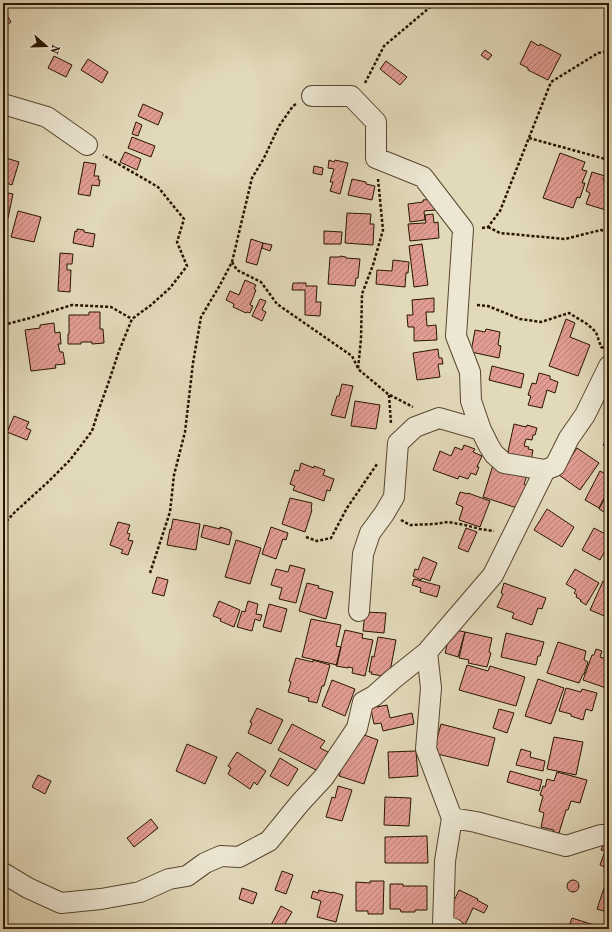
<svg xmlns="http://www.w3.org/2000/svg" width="612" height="932" viewBox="0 0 612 932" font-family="'IM FELL French Canon',serif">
<defs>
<pattern id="building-hatch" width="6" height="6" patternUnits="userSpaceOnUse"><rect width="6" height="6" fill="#e29c93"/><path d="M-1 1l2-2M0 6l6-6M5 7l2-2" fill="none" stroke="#b77e76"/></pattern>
</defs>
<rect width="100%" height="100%" fill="#e2d9b9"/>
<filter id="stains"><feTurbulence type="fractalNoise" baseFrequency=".005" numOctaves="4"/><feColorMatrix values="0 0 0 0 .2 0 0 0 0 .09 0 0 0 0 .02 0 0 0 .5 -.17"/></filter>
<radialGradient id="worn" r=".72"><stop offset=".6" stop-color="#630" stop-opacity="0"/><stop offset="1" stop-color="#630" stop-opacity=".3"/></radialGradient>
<path fill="url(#building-hatch)" stroke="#2a1501" d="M3 6 7 11 5 12 11 22 3 28Z
M531 41 539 46 540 44 561 55 548 80 528 70V68L520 64Z
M485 50 492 55 488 60 481 55Z
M54 56 72 65 66 77 48 68Z
M88 59 108 72 102 83 81 70Z
M386 61 407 77 400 85 380 69Z
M143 104 163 113 158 125 138 116Z
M136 122 142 125 138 136 132 134Z
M132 137 155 146 151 157 128 148Z
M125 152 141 159 137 170 120 162Z
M560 153 585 162 582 170 587 171 582 183H585L580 198 577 197 573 208 543 198Z
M6 158 19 162 12 185 3 182V167Z
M329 160 334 162 335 160 348 163 340 194 330 191 333 182H330L334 169 328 168Z
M84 162 96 164 94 176H99L98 180H100L99 186 92 185 90 196 78 194Z
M314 166 323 168 322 175 313 173Z
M592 172 605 176 603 180 609 182V211L586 204 590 193 586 191Z
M352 179 366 182V184L375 186 372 200 348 195Z
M3 192 13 194 8 218 3 217Z
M435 199 436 210 424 211 425 220 410 222 408 204 423 202V200Z
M18 211 41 217 34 242 11 237Z
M347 213 371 214 370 224H374L373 245 345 243Z
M433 214 434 223 438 222 439 238 410 241 408 224 423 223H426L425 215Z
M77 229 84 230V232L95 234 93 247 73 243 75 231 77 232Z
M324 231 342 232 341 244H324Z
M251 239 263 243 257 265 246 262Z
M263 243 272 245 270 251 262 248Z
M422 244 428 285 414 287 409 246Z
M60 253 73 254 72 264H67V270H71L70 292 58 291Z
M340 256 346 257V258L360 259 358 278H356L355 286 328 284 330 257H340Z
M393 260 409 262 408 273H406L405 287 376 284 377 270 392 271Z
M245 280 256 285 254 289 256 290 250 305 253 306 250 313 247 312 246 313 233 307 234 304 226 300 230 291 239 295Z
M293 283H306V286H317L316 302H321L320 316 305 315V290H292Z
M434 298V312H426L427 326 436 325 437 340 414 341V327H408L407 315H413L412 300Z
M260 299 266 301 262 310 266 312 262 321 252 316Z
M89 312H100V329H103L104 343 92 344V342H81V344H68V334H69V315H89Z
M566 319 575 323 570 337 590 345 578 376 549 366Z
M54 323 55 333 60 332 61 344H58L60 352H63L65 364 55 365 56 368 31 371 25 330 40 328V325Z
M486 329 500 332 498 345 501 346 499 358 471 352 475 330 485 332Z
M438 349 439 358H442L443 364H438L440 377 417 380 413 353Z
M492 366 524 374 521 388 489 380Z
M539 373 550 376V379L558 382 555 393 547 390 542 408 528 405 531 396 528 395 532 383 536 384Z
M342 384 353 386 345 418 331 415 337 396H339Z
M355 401 380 405 376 429 351 426Z
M14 416 29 422 26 428 31 430 27 440 7 432Z
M514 424 526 427 527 425 537 428 535 435H533L532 440 526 439 524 446 529 447 528 449 533 450 531 461 507 456Z
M609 431V449L603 445 608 438 605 437Z
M464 445 475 449 473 452 482 456 477 467H479L476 475 471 473 468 479 459 476 458 479 433 470 440 451 451 456 455 447 462 450Z
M577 448 599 463 580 490 559 475Z
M494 462 528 473 524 484 527 486 517 508 483 497Z
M301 463 314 468V466L325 470 323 475 334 479 330 491 327 490 324 501 293 490 295 486 290 484 295 470 299 471Z
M608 465 609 488 599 508 585 500 600 471 604 473Z
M460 492 468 494V493L490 501 480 527 459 520 463 507 456 504Z
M607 494 609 495V515L599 509Z
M290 498 312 503 311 509 312 510 305 532 282 524Z
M547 509 574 527 562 547 534 530Z
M173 519 200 524 196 550 167 545 170 529 171 530Z
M118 522 130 525 127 533 130 534 128 540 133 541 128 555 121 553 123 550 110 545Z
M204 525 220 529V527L230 530V532H232L229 545 201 537Z
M271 527 288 533 286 540 283 539 276 559 262 554Z
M466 528 477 532 468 552 458 548Z
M594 528 609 536V543L600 560 582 550Z
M236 540 261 548 250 584 225 577Z
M423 557 437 563 430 581 422 578 421 580 413 576 415 569 418 570Z
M290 565 305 569 296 603 279 599 282 588 271 585 276 569 288 572Z
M575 569 599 583 586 605 580 601 581 600 576 597 577 595 574 593 576 590 566 584Z
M157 577 168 580 164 596 152 593Z
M414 579 440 586 437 597 420 592 421 588 412 585Z
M603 581 609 584V618L590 610Z
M307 583 319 586 318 588 333 592 326 619 299 611Z
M504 583 546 598 542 609 538 608 532 625 512 618 514 613 497 607 503 594 501 593Z
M219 601 240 610 234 627 220 621 221 619 213 616Z
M248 601 258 604 256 614 262 615 260 621 255 619 252 631 237 627 242 611 245 612Z
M269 604 287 609 281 632 263 627Z
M365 612 386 613 384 633 363 631Z
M311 619 341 625 336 646 341 647 337 665 302 657Z
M451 629 465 632 458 657 445 653Z
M345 630 363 634 362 638 373 640 365 676 352 673 353 668 348 667V668L336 666Z
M465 632 492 638 489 652 491 653 487 667 468 663 469 660 459 658Z
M506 633 544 642 540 656H538L536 665 501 657Z
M378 637 396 640 389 677 371 674 372 672H369L372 656 374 657Z
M558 642 586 651 584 660 588 662 584 674H583L579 683 547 673Z
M596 649 602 651 600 657 609 660V689L583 680 592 655H594Z
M296 658 313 662V660L330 665 324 686H322L317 703 308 701 309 698 288 692 291 682 289 681Z
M467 665 488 671 490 666 525 677 516 706 459 690Z
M538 679 564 688 551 724 525 716Z
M332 680 355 689 345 716 322 706Z
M566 688 581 692 582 689 597 693 592 711 586 709 583 720 571 716V714L559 711Z
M376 704 377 707 387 705 390 718 412 713 414 724 383 731 381 723 374 724 370 705Z
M257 708 283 720 271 744 248 733 252 723 250 722Z
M499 709 514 713 507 733 493 728Z
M292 724 325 741 320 748 328 752 318 771 278 750Z
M441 724 495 738 488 766 433 753Z
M356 732 378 740 364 784 339 776 343 764 345 765Z
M554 737 583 742 576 775 547 769Z
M187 744 217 757 205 784 176 771Z
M521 749 531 752 530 757 545 761 543 771 516 765Z
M416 751 418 776 389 778 388 752Z
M237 752 266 771 257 785 254 782 250 789 228 774 231 768 228 766Z
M280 758 298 769 288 786 270 776Z
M510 771 542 780 539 791 507 782Z
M557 772 587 780 580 803 571 801 568 810H566L559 833 553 832 554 830 541 827 544 813 539 811 543 796 540 795 543 786 545 787 547 779 554 781Z
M38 775 51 781 45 794 32 787Z
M338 786 352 790 342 821 326 817 332 797 335 798Z
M385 797 411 798 409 826 384 825Z
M151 819 158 828 134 847 127 838Z
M427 836 428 863H385V837Z
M604 842 609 843V869L600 865 605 851 601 850Z
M282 871 293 875 286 894 275 890Z
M567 886a6 6 0 1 1 12 0a6 6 0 1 1-12 0Z
M370 881H384L383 914H368V911H356V882L370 883Z
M390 884H403V886H427V910H415V912H401L400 909H390Z
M242 888 257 893 253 904 239 899Z
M604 888 609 890V917L605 916 607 912 597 909Z
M319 890 332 893V892L343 895 336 922 317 917 321 901 311 898 313 891 318 893Z
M459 890 478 899 477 900 488 906 484 913 473 908 465 925 447 916Z
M281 906 292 912 282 929H278L271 925Z
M572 918 597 926 598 925 609 929H568Z
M386 925 402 929H384Z"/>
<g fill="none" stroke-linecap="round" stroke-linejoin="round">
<g stroke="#58462f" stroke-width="22">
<path id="minor" d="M312 96H351L376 122V158L423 177 463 229 456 336 470 372 471 401 481 430
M3 104 47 117 87 145
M359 611 363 554 370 533 384 514 394 497 398 443 415 427 439 418 481 430 489 446 494 454 504 463 545 470 555 466 569 438 585 415 609 366
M452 818 476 822 566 846 601 835H609
M3 873 28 888 61 903 101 899 140 892 169 879 187 876 205 863 221 856 239 857 269 841 300 803 324 777 357 728 363 702 374 696 392 680 427 652
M454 929 443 925 445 861 452 818 426 749 431 688 427 652 493 575 545 470"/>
</g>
<path stroke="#2a1501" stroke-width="2.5" stroke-dasharray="3 2" stroke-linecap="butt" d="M365 83 384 46 435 3
M529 138 609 160
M378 179 383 230 373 265 362 294 361 339 358 369 388 394 413 407
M488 227 500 233 565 239 601 230 609 232
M482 228 488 227 500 211 551 82 598 53 609 51
M232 262 237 270 261 282 277 304 352 356 358 368
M477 305 488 306 520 319 541 322 569 313 587 324 596 332 601 347 604 348
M3 325 30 318 72 305 111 307 132 319
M389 395 391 424
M401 520 410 525 434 524 448 522 465 525 480 529 494 531
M3 525 15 512 48 482 70 460 92 431 99 409 108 384 119 351 132 319 151 305 170 288 187 266 177 242 184 219 158 187 103 155
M306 537 317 541 331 538 347 508 377 464
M150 573 170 512 174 475 185 432 193 363 201 317 220 285 232 262 252 178 264 158 279 126 293 106 296 104"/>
<use href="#minor" stroke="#ece6d2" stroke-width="20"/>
</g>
<rect width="612" height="932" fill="none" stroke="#e2d9b9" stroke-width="16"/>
<rect x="4" y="4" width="604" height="924" fill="none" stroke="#2a1501" stroke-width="2"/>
<rect x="8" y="8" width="596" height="916" fill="none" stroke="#2a1501"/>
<g transform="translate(46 46) rotate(110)" stroke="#ece6d2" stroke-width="3" paint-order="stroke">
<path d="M0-3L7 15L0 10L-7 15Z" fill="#2a1501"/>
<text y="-6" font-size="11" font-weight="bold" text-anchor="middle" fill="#2a1501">N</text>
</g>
<rect width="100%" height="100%" filter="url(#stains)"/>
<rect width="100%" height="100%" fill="url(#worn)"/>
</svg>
